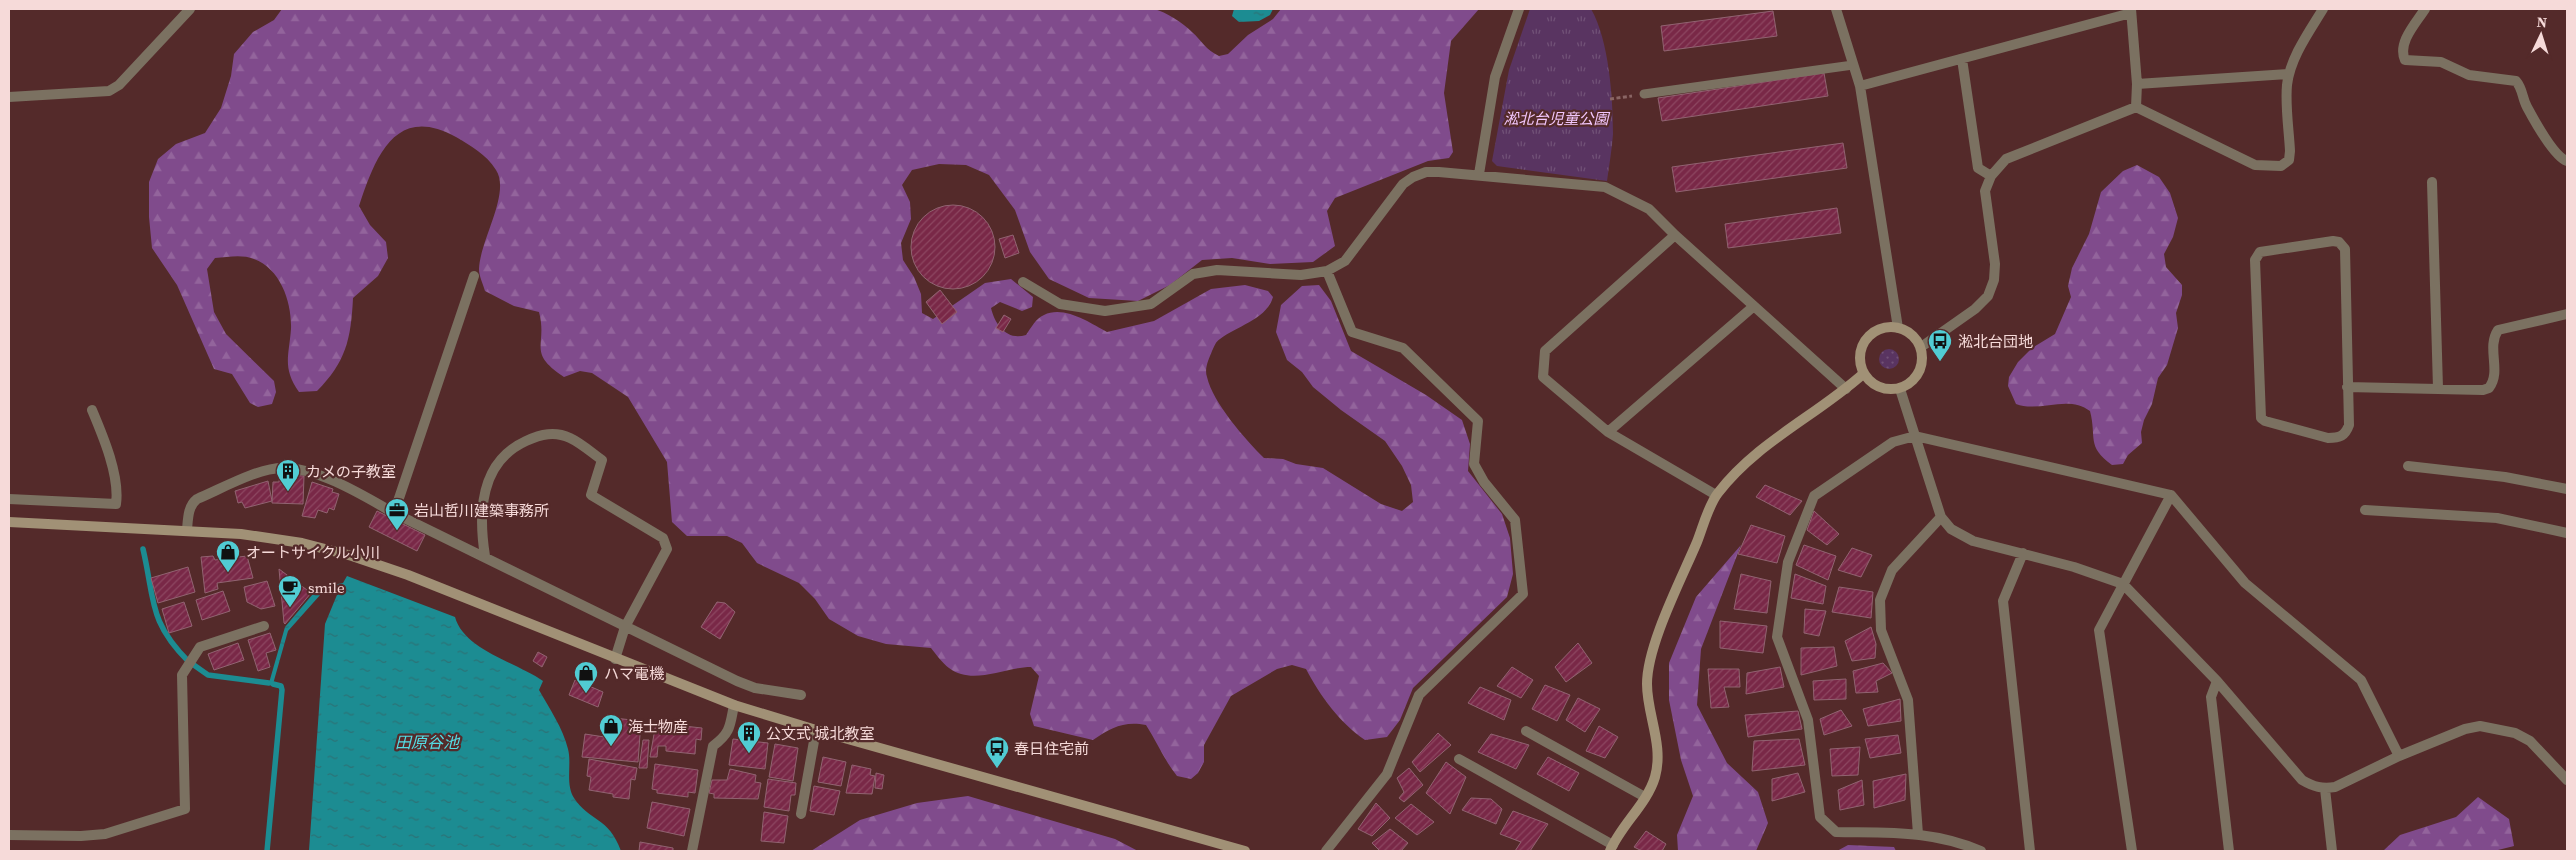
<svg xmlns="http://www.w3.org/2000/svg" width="2576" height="860" viewBox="0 0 2576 860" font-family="'Source Serif 4','Noto Sans JP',serif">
<defs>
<pattern id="grass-dots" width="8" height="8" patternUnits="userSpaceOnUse" patternTransform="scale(1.25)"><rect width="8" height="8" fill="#593461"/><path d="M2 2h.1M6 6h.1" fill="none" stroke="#715177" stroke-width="1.8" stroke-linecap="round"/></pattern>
<pattern id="forest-firs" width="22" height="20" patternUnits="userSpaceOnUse" patternTransform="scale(1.25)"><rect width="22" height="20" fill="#804b8c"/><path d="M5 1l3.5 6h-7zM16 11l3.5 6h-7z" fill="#93649c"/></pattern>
<pattern id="park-tufts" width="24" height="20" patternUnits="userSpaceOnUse" patternTransform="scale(1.25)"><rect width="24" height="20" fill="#593461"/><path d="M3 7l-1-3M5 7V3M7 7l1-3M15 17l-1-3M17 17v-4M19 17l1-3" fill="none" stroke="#715177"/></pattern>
<pattern id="water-ripples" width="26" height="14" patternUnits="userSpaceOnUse" patternTransform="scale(1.25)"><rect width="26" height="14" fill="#1c8c92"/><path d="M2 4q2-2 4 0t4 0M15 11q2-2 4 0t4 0" fill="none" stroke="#2c7276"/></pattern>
<pattern id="building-hatch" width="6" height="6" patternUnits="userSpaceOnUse" patternTransform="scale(1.25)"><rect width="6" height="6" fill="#792847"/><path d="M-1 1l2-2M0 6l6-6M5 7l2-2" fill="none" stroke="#8d4761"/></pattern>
</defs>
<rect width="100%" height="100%" fill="#542a2a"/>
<path fill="url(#grass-dots)" d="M1879 359a10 10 0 1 1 20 0a10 10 0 1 1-20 0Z"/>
<path fill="url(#forest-firs)" d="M282 9H1154C1166 12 1183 23 1192 32 1202 41 1206 50 1219 56L1228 54 1248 35 1273 19 1281 9H1479L1451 41 1444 93 1453 152 1449 158 1428 161 1335 198 1327 211 1335 246 1313 262 1270 264 1232 258 1202 260 1170 285 1138 301 1089 298 1049 279 1030 252 1015 210 989 175 966 165 939 164 912 170 902 185 910 202 911 219 901 243 903 260 914 277 921 294 922 313 933 319 985 283 1011 279 1033 297 1032 307 1022 311 1000 302 991 308C995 325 1007 341 1026 335 1031 328 1036 318 1044 315 1064 305 1090 323 1107 332L1154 321 1211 289 1245 285 1268 291 1273 297C1267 319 1237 326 1220 339 1216 341 1214 347 1212 351 1209 359 1204 368 1207 377 1213 403 1245 439 1264 458L1283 459 1296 464 1323 468 1381 504 1402 511 1413 502 1411 485 1402 466 1385 441 1341 410 1313 387 1302 372 1287 360 1276 332 1281 305 1302 286 1319 285 1331 301 1351 351 1426 395 1462 420 1470 444 1468 471 1502 514 1510 538 1513 574 1507 597 1413 688 1400 720 1387 737 1365 740C1340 723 1320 696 1306 669L1292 665 1277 669 1231 696 1204 745V762L1198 773 1191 779 1177 776C1164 760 1157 742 1146 725 1123 721 1111 728 1093 740L1034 726 1030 714 1039 676 1031 667C1004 667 973 686 949 668 942 663 936 654 931 648L886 644 858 636 829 619 815 599 799 583 757 563 742 543 727 536H687L672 522 667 462 628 397 592 373 580 371 564 377C526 352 548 346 539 312L514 306 485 291C483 284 479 276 479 269 480 240 511 193 496 170 486 154 471 146 456 137 395 103 375 158 359 206L370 225 386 242 388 258 378 276 353 298C351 339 346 362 317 391L299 392C282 368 289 356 291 329 292 303 281 269 254 259 242 254 228 257 215 258L207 269 214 312 226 334 274 381 276 392 272 404 258 407 250 403 232 374 214 369 177 285 152 248 149 217V182L158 159 176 144 205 133 221 108 231 76 234 54 253 32 274 20Z
M2137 165 2159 177 2170 193 2178 218 2173 237 2164 254 2166 267 2182 285V295L2176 313 2178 328 2167 365 2158 378 2152 404 2144 420 2141 432 2142 443 2128 455 2123 464 2112 465C2086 446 2097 438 2090 411 2068 394 2039 413 2016 404L2008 386 2009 377 2018 362 2032 348 2055 334 2071 297 2068 286 2072 268 2089 234 2101 192 2123 171Z
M1741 545 1701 649 1697 705 1727 763 1758 792 1768 823 1756 851H1678L1677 835 1693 796 1681 760 1669 700V663L1696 597Z
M968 796 1115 839 1138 851H811L860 820 917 803Z
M2478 797 2509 819 2514 846 2494 851H2383L2400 835 2456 817Z
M1848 845 1894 847 1896 851H1837Z"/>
<path fill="url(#park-tufts)" d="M1530 9H1591C1609 40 1613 98 1613 134 1612 149 1609 166 1607 181L1497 166 1492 161 1509 70Z"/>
<path fill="url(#water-ripples)" d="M1234 9H1273L1270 15 1259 21 1239 22 1232 16Z
M347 576 455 617C464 650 516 662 543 681L539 690C549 708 563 728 568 749 572 764 565 784 574 798 589 821 609 817 621 851H309L325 624 339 590 321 594 288 631 273 684 269 683 285 627 318 588 343 583Z"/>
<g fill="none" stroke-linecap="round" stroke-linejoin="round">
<path stroke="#1c8c92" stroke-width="5.5" d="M143 549C155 600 148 621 189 662
M191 663 208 675 269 683
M267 851 282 690 281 686 273 684"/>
</g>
<path fill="url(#building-hatch)" stroke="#916371" d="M1773 11 1777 36 1664 51 1661 26Z
M1824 73 1828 96 1662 121 1658 98Z
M1843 143 1847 168 1676 192 1672 167Z
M911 247a42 42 0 1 1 84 0a42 42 0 1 1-84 0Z
M1837 208 1841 233 1728 248 1725 224Z
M1013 235 1019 253 1005 258 999 239Z
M940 290 957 312 942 324 926 302Z
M1004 315 1011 319 1003 332 996 328Z
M280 475 304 476 303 504 272 503 273 482H279Z
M268 481 272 501 245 508 242 502 238 503 235 491Z
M312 482 333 489 332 492 339 494 334 510 329 508 327 513 318 510 315 518 302 516Z
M1765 485 1802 501 1790 515 1756 497Z
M377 511 425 535 417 551 369 527Z
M1814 511 1839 534 1827 545 1807 530Z
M1751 525 1785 536 1777 563 1738 554Z
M1804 545 1836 556 1828 580 1796 565Z
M1852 548 1872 555 1861 577 1838 570Z
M213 556 215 560 247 556 253 578 217 583 218 589 205 593 201 557Z
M188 567 195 592 158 603 151 578Z
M279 569 311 593 285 624 284 623Z
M1741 574 1771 581 1767 613 1734 609Z
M1795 574 1826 586 1823 604 1791 598Z
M267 581 275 606 261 609 247 602 244 587Z
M1839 587 1873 592 1871 618 1832 612Z
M223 591 230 611 202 620 196 600Z
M184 602 192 626 169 633 162 609Z
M717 602 725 603 735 612 720 639 701 627Z
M1805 609 1826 611 1819 636 1804 633Z
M1720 621 1767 626 1763 653 1720 648Z
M1871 627 1876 644 1875 658 1852 661 1845 641Z
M270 633 276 650 266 653 270 667 258 671 248 640Z
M238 643 244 660 214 670 208 654Z
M1578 643 1592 663 1566 682 1555 667Z
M1834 647 1837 666 1801 675V648Z
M538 652 547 657 542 667 533 661Z
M1883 663 1892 673 1876 681 1878 692 1856 693 1853 671Z
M1512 667 1533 680 1521 698 1497 686Z
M1780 667 1784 687 1746 694 1747 673Z
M1708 669H1739L1740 687H1724L1729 707 1711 708Z
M1846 679V699L1814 700 1813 681Z
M575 680 603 692 598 707 569 695Z
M1545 685 1570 695 1557 721 1532 709Z
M1480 687 1511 700 1504 720 1468 703Z
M1578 698 1600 709 1585 732 1566 720Z
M1900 699 1901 721 1868 726 1863 709Z
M1841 710 1852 726 1824 735 1820 719Z
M1798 711 1802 729 1748 737 1745 715Z
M614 718 641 721 638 762 582 757 585 734 611 738Z
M656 723 702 728 701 740 696 739 695 754 666 751V746H658L657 757H650Z
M1599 726 1618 737 1605 758 1586 751Z
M1438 733 1451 745 1420 772 1412 762Z
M1491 734 1529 745 1516 769 1478 752Z
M1898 735 1901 753 1870 758 1865 739Z
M733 739 768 743 765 769 729 765Z
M1799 739 1805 765 1752 771 1754 741Z
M643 740H649L647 768H639Z
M775 744 798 748 793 781 769 777Z
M1860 747 1858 775 1832 776 1830 749Z
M823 757 846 762 841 786 818 782Z
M1548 757 1579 773 1569 791 1537 774Z
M589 759 637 768 635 780 631 779 629 799 613 797V794L589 790 591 777 587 776Z
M1446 762 1466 777 1450 814 1426 793Z
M655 764 698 770 695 793 688 792V797L657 793V790L652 789Z
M852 765 871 769 870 775 875 776 872 794 846 793Z
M1409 768 1423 785 1404 802 1399 798 1404 792 1397 778Z
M730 769 756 775 755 782 761 783 758 799 714 798V794L709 793 712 780H727Z
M876 773 884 775 882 789 875 788Z
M1798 773 1805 792 1772 801V779Z
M1906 774 1905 800 1874 808 1873 781Z
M768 779 796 783 795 795H791L789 811 764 807Z
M1862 780 1864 805 1840 810 1838 790Z
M814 786 840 791 834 815 810 811Z
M1471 798 1491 799 1502 809 1496 824 1462 810Z
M652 802 690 809 684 836 647 828Z
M1376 803 1390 818 1372 836 1358 829Z
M1411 804 1434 822 1417 835 1395 818Z
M1513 811 1548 824 1530 851H1515L1521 842 1500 834Z
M764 812 788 816 784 843 761 841Z
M1390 829 1408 843 1401 851H1380L1372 843Z
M1646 831 1666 844 1662 851H1642L1634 847Z
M640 842 673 848V851H639Z"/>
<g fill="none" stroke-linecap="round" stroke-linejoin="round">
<path stroke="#8a6564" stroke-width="3" stroke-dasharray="4 2.5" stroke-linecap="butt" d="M1610 99 1632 96"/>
<path stroke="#7b7161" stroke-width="9" d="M1644 94 1853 65"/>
<path stroke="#7b7161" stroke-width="10" d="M1836 9 1860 86 1898 328
M2131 9 2137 84 2136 107
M2425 9C2416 23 2397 43 2405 60L2441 62 2469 75 2516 81C2523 89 2522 98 2527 107 2534 120 2554 157 2567 161
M1962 59 1978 168 1991 176
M2137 84 2289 74
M1860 86 2131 13
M9 97 109 91 119 85 190 9
M1479 174 1495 77 1519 9
M2432 182 2438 388
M1675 235 1545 351 1543 377 1608 432 1716 495
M2333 241 2339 242 2345 249 2349 425C2345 436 2340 438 2328 438L2265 421 2261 418 2255 260 2260 252Z
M1023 282 1060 304 1105 311 1151 304 1193 274 1217 270 1301 275 1327 271 1345 261 1403 184 1413 177 1426 172H1439L1605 187 1649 209 1675 235 1846 389
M1921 347 1975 309 1988 296 1994 280 1995 264 1985 191 1991 176 2006 159 2136 107 2255 165 2281 166 2289 160 2290 151C2289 130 2285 106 2287 85 2290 58 2309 32 2323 9
M2347 387 2483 390 2489 388C2502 371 2486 348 2498 330L2567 314
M1900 389 1941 517 1951 529 1973 541 2074 567 2123 584 2217 681 2302 780C2314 787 2322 789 2335 787L2399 756 2465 729 2480 726 2515 733 2530 741 2567 780
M1608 432 1754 306
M2408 466 2505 477 2567 489
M9 499 116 504C120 476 103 436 92 410
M2365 510 2497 518 2567 533
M394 513 474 276
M187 530C188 518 188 506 197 499 221 489 259 467 284 468 319 468 364 496 394 513L737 681 755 688 801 695
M2023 553 2003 601 2030 851
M485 556C478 512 480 462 526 441 541 434 555 431 570 438 581 443 592 453 602 460L591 495 663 538 667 549 625 627 615 659
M2217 681 2211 697 2229 851
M1526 731 1645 797
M1459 759 1613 845
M2325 789 2332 851
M801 814 816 730
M1918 834 1908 700 1881 630 1880 600 1892 570 1941 517
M9 835 81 836 105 834 185 809 182 675 200 647 264 626
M692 851 713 746C731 733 730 725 734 705
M1326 851 1387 774 1419 695 1523 594 1515 520 1484 482 1474 464 1478 421 1403 348 1352 332 1327 271
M1981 851C1931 830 1889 833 1836 832L1820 817 1808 720 1777 637 1788 562 1814 496 1893 442 1915 436 2171 495 2245 583 2361 680 2399 756
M2132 851 2099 630 2171 495"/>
<path stroke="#a19176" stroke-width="10" d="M1860 358a31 31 0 1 1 62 0a31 31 0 1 1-62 0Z
M9 522 241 534 302 543 352 556 408 575 734 705 816 730 1245 851
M1610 851C1621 825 1647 804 1655 777 1664 745 1647 715 1647 684 1647 645 1681 580 1697 542 1703 527 1708 506 1718 493 1757 442 1816 416 1863 374"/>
</g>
<defs>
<g id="bus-pin" transform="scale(1.25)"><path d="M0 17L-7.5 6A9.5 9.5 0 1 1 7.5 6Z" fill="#51ccd3" stroke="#542a2a"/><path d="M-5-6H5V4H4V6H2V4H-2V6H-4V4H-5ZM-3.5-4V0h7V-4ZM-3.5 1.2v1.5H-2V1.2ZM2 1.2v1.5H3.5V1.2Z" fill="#111"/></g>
<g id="building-pin" transform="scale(1.25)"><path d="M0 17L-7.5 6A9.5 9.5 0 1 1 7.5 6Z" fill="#51ccd3" stroke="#542a2a"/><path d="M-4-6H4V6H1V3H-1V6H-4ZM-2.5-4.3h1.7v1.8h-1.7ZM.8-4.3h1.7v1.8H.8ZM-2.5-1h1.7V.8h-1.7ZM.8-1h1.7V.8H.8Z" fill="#111"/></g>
<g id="office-pin" transform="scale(1.25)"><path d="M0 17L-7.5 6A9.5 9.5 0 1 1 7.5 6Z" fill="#51ccd3" stroke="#542a2a"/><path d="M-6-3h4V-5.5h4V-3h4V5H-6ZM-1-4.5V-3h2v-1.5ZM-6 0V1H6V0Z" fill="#111"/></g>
<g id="shop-pin" transform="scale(1.25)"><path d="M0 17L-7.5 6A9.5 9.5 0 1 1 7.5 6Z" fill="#51ccd3" stroke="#542a2a"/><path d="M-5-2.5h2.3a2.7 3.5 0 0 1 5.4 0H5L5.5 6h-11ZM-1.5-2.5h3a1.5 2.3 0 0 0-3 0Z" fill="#111"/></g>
<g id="cafe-pin" transform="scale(1.25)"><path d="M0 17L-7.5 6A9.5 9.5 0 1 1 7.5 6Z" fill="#51ccd3" stroke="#542a2a"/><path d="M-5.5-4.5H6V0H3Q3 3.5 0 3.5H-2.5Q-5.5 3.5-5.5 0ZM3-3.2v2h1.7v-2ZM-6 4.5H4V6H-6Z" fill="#111"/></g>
</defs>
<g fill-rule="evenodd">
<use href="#bus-pin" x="1940" y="341"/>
<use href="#building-pin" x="288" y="471"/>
<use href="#office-pin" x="397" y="510"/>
<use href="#shop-pin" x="228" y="552"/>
<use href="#cafe-pin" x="290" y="587"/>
<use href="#shop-pin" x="586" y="673"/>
<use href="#shop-pin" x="611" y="726"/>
<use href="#building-pin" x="749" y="733"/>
<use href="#bus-pin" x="997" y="748"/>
</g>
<g text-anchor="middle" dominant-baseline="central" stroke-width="4.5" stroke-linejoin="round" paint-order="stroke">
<g font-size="15" font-style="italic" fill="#f2c6fc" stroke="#542a2a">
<text x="1556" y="118">淞北台児童公園</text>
</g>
<g font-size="15" fill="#f6dad9" stroke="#542a2a" text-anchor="start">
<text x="1958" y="341">淞北台団地</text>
<text x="306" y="471">カメの子教室</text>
<text x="414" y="510">岩山哲川建築事務所</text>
<text x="246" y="552">オートサイクル小川</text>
<text x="308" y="587">smile</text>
<text x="604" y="673">ハマ電機</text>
<text x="628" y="726">海士物産</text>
<text x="766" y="733">公文式 城北教室</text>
<text x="1014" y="748">春日住宅前</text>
</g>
<g font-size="16" font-style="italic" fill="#54dde5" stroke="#542a2a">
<text x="427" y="742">田原谷池</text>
</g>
</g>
<rect width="2576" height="860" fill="none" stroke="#f6dad9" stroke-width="20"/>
<g transform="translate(2541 35) rotate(4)" stroke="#542a2a" stroke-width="4" paint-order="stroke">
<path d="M0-4L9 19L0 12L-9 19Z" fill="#f6dad9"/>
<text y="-8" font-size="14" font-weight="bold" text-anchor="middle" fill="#f6dad9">N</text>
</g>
</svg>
